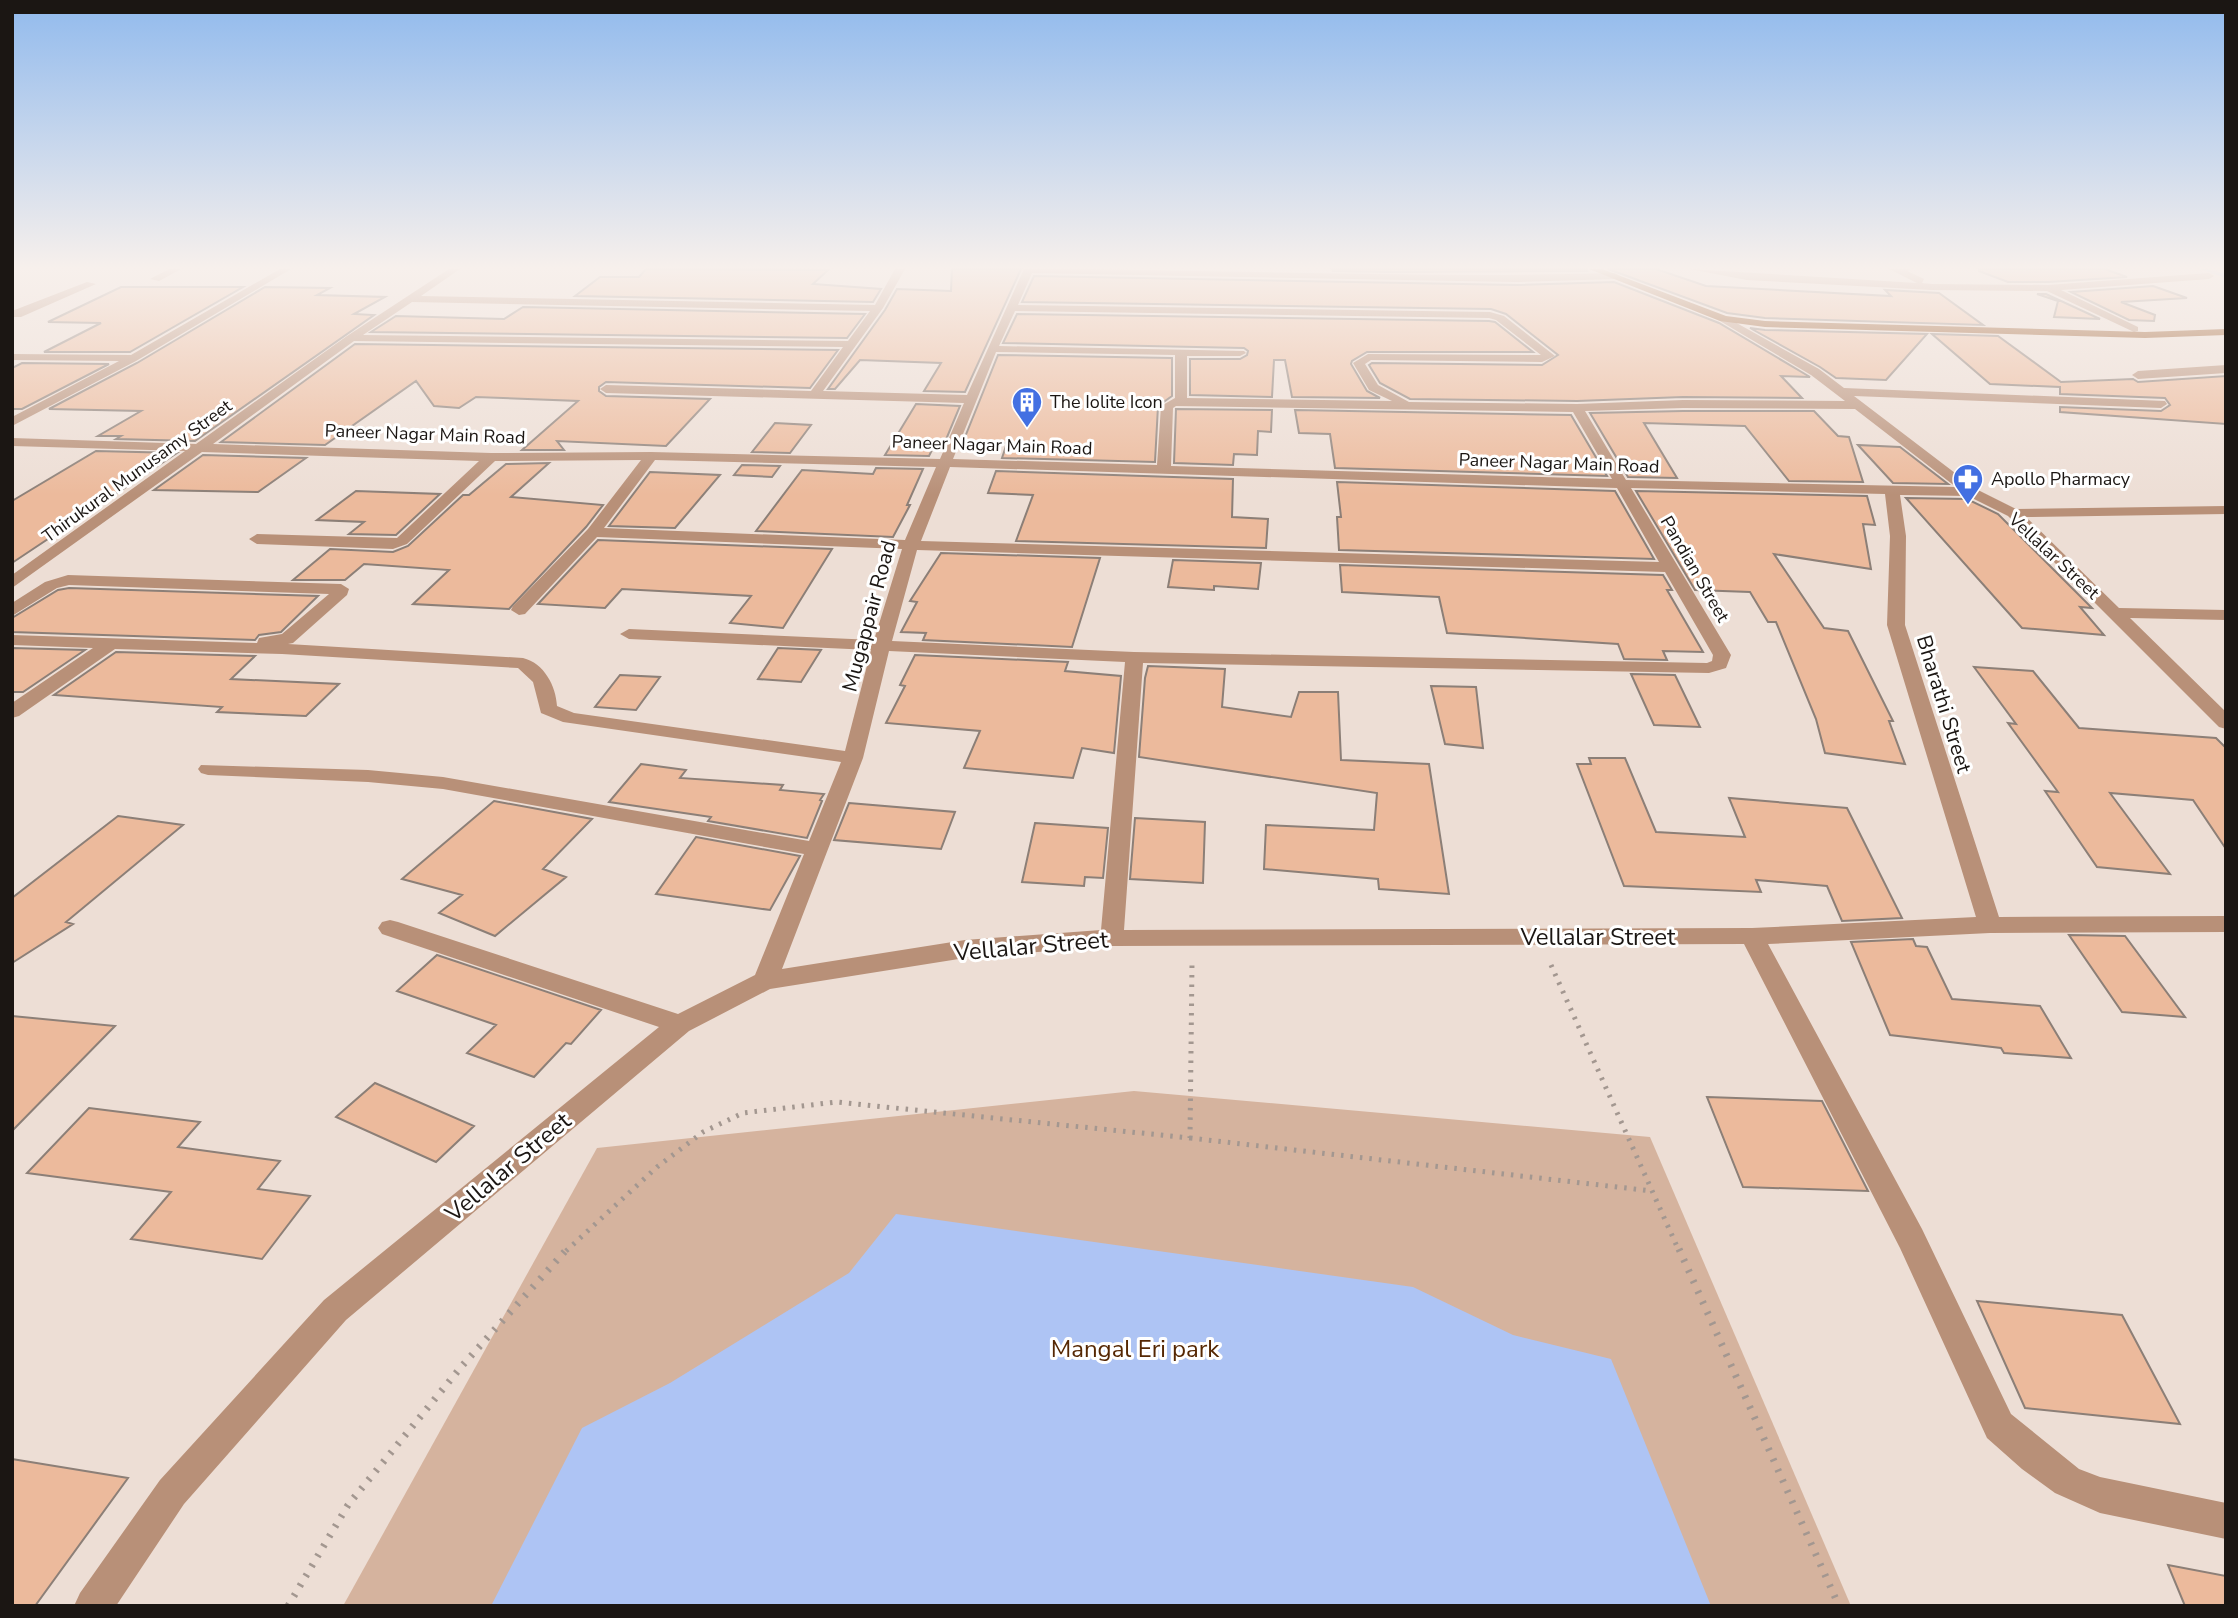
<svg xmlns="http://www.w3.org/2000/svg" width="2238" height="1618" viewBox="0 0 2238 1618" font-family="'Nunito Sans',sans-serif">
<rect width="100%" height="100%" fill="#edded5"/>
<path fill="#d5b39e" d="M1134 1091 1650 1137 1851 1606H343L597 1148Z"/>
<path fill="#aec4f4" d="M896 1214 1413 1287 1513 1335 1611 1359 1711 1606H491L582 1428 670 1383 849 1273Z"/>
<g fill="none" stroke-linecap="round" stroke-linejoin="round">
<path fill="#aec4f4" fill-rule="evenodd" d="M2200 269H2208L2226 274V278Z"/>
</g>
<path fill="#ecba9c" stroke="#8c7f77" stroke-width="2" d="M646 269 828 270 813 284 881 289 873 302 575 296 600 277H639Z
M952 269H1021L965 392 924 391 941 363 860 360 835 389H828L885 310 897 289 951 291Z
M1332 269H1586L1587 271 1393 272 1333 271Z
M1608 269H1656L1706 286 1891 296 1885 290 1939 293 1983 325 1765 318 1727 313Z
M1979 269H2105L2127 277 2048 282H2008L1979 271Z
M1034 276 1517 285 1614 282 1719 323 1810 377 1781 376 1802 398 1683 397 1577 401 1410 399 1380 383 1369 365 1372 363 1542 365 1558 355 1506 314 1491 309 1022 302Z
M2153 286 2187 298 2121 302 2155 315 2154 321 2129 320 2071 292Z
M121 287H243L130 352H44L101 323 48 322Z
M265 287 330 288 317 295 385 297 354 314 374 315 195 441 116 439 121 436H98L141 411 49 409 137 363Z
M2037 294H2046L2100 319 2054 317 2058 301Z
M523 307 865 314 847 338 371 332 396 316 504 319Z
M1017 314 1489 321 1495 322 1533 352H1367L1352 361 1351 364 1367 391 1380 398 1292 397 1285 360H1274L1272 397 1190 395V359H1240L1247 355 1248 351 1244 348 1003 343Z
M1750 328 1765 330 1927 334 1886 380 1836 378 1820 367Z
M1932 334 1998 336 2061 382 2133 379 2138 382 2226 376V424L2060 412V407L2161 411 2170 405 2165 398 2060 394V387L1990 384Z
M355 344 838 350 810 388 606 382 599 387V391L606 396 710 399 666 446 557 441 564 450H522L578 401 476 397 459 408 434 406 416 381 325 445 221 442Z
M998 355 1172 358V396L1158 406 1155 462 1002 458 1007 443 963 442Z
M22 363 109 364 22 409H12V368Z
M916 404 960 406 945 442H936L929 456 885 455Z
M1176 409 1272 410 1271 432 1258 431 1257 455 1234 454 1233 465 1174 463Z
M1295 410 1571 415 1607 476 1335 468 1330 434 1299 433Z
M1683 411H1814L1838 436 1849 437 1863 482 1789 481 1745 426 1644 423 1677 478 1628 477 1590 413Z
M775 423 811 425 790 453 752 452Z
M1858 445 1900 447 1948 484 1893 483Z
M96 451 177 453 12 563V501Z
M203 455 306 458 258 492 154 490Z
M549 463 511 497 603 505 586 527 509 609 413 604 449 570 364 564 345 580H293L330 549 393 552 408 546 463 495H469L506 464Z
M742 465 780 466 772 477 734 475Z
M876 468 923 469 907 505H910L893 537 756 531 802 470 873 474Z
M996 471 1233 479 1232 517 1268 519 1266 548 1016 541 1033 495 988 493Z
M650 472 720 475 675 528 609 526Z
M1337 482 1615 491 1654 559 1339 550 1337 517H1341Z
M356 491 440 494 396 535 349 534 364 522 317 520Z
M1636 491 1867 496 1875 525 1863 524 1871 569 1774 554 1824 628 1848 631 1893 721H1889L1905 764 1825 753 1816 719 1776 622H1768L1750 592 1695 590Z
M1906 498 1967 499 1998 514 2092 608 2080 607 2104 635 2022 628Z
M598 540 832 549 783 628 730 623 751 596 622 589 605 608 538 604Z
M941 553 1100 558 1072 647 923 640 926 633 901 632 917 602 910 601Z
M1173 560 1261 563 1258 589 1214 586V590L1168 587Z
M1340 565 1663 575 1672 590H1667L1703 652 1663 651 1667 660 1624 659 1618 644 1447 633 1439 597 1342 592Z
M69 588 318 596 281 632 259 635 255 640 12 632V618L58 590Z
M12 648 85 650 23 692H12Z
M778 648 821 650 801 682 758 679Z
M116 652 255 656 231 679 339 684 306 716 217 712 222 707 54 695Z
M915 655 1068 662 1065 671 1121 676 1114 753 1082 748 1073 778 964 768 980 731 886 723 905 686 900 685Z
M1148 666 1225 669 1222 707 1291 717 1299 692H1338L1341 760 1429 764 1449 894 1379 889 1378 879 1264 869 1266 825 1374 830 1377 793 1139 757 1145 678Z
M1974 667 2033 671 2079 728 2216 738 2226 748V849L2193 800 2110 793 2170 874 2097 867 2045 791 2058 792 2008 723 2016 724Z
M1631 674 1675 675 1700 727 1654 725Z
M620 675 660 677 636 710 595 707Z
M1431 686 1476 687 1483 748 1445 744Z
M1589 758H1625L1656 832 1745 837 1729 798 1847 808 1902 918 1842 921 1827 886 1756 880 1761 892 1624 886 1577 764H1591Z
M641 764 686 770 680 778 783 785 780 790 824 794 820 800 822 801 807 838 708 821 711 817 609 802Z
M494 801 592 819 543 869 566 877 495 936 439 913 462 895 402 879Z
M849 803 955 812 941 849 834 840Z
M118 816 183 825 66 922 73 924 12 963V898Z
M1135 818 1205 822 1203 883 1130 879Z
M1035 823 1108 828 1103 878 1085 877 1084 886 1022 882Z
M696 837 800 856 770 910 656 894Z
M2069 935 2125 936 2185 1017 2122 1012Z
M1913 939 1916 946 1927 947 1952 999 2040 1006 2071 1058 2004 1053 2001 1048 1890 1035 1851 942Z
M437 955 601 1010 571 1044 566 1043 534 1077 467 1053 496 1025 397 991Z
M12 1016 115 1026 12 1131Z
M375 1083 474 1126 436 1162 336 1117Z
M1707 1097 1822 1101 1868 1191 1743 1187Z
M89 1108 200 1122 178 1147 280 1161 258 1189 310 1196 262 1259 131 1239 171 1192 27 1173Z
M1977 1301 2122 1315 2180 1424 2025 1408Z
M12 1459 128 1478 35 1606H12Z
M2168 1565 2226 1576V1606H2185Z"/>
<g fill="none" stroke-linecap="round" stroke-linejoin="round">
<path stroke="#a39790" stroke-width="5" stroke-dasharray="2.5 7" stroke-linecap="butt" d="M1551 965 1679 1251
M1190 1138 1652 1191
M566 1251 657 1167 703 1132 743 1113 836 1102 1190 1138 1192 963"/>
<path stroke="#a39790" stroke-width="7" stroke-dasharray="2.5 9" stroke-linecap="butt" d="M1679 1249 1839 1606
M288 1606 348 1505 461 1367 567 1249"/>
<path fill="#b89078" fill-rule="evenodd" d="M169 269H181L159 281 150 279Z
M280 269H291L136 361 12 426V417L119 361 12 360V354L131 355Z
M449 269H460L421 296 875 305 895 269H905L883 308 823 391 967 395 1024 269C1221 269 1418 279 1615 273L1620 276 1615 279 1517 282 1032 273 1018 305 1490 312 1504 316 1555 356 1542 362 1371 360 1365 364 1378 385 1409 402 1577 404 1683 400 1845 401 1811 375 1720 321 1719 319 1724 316 1819 369 1844 388 2165 401 2167 404 2161 408 1854 396 1976 489 2016 509 2226 506V514L2026 517 2119 608 2226 610V620L2130 618 2226 712V729L2219 727 2008 516 1968 496 1900 495 1906 536 1905 625 1999 917 2226 916V932L1990 933 1768 944 1922 1229 2011 1414 2079 1469 2100 1477 2226 1503V1539L2100 1513 2055 1493 2022 1469 1987 1438 1900 1248 1744 944 1112 946 965 958 770 989 689 1031 346 1320 184 1504 116 1606H74L80 1593 160 1480 324 1300 659 1027 382 934 378 928 382 922 390 920 398 922 678 1014 755 975 804 854 443 789 368 782 208 775 201 773 198 769 201 765 368 770 443 777 809 841 841 762 563 722 541 713 533 682 518 668 282 654 115 649 19 716 12 718V703L93 648 12 645V635L257 643 259 638 282 634 329 594 69 585 57 588 12 616V603L45 582 68 575 341 584 349 589 347 595 293 643 288 644 523 658C544 663 556 686 557 706L574 713 845 751 871 650 629 639 620 634 629 629 874 640 902 549 597 537 525 614 519 615 511 610 513 606 588 529 641 460 495 461 407 544 393 549 257 544 249 539 257 534 397 538 479 461 202 452 12 588V575L185 451 12 446V438L196 444 347 336ZM412 302 870 311 848 341 363 335ZM1015 311 1489 318 1496 320 1541 355 1368 354 1353 363 1369 390 1392 401 1187 398V356H1240L1246 353 1244 351 999 346ZM354 341 843 347 811 391 606 385 600 389 606 393 964 403 940 459 651 452 491 453 213 444ZM996 352 1175 355V398L1161 406 1157 465 953 459ZM1176 406 1573 412 1612 479 1171 466 1173 408ZM1683 408 1855 409 1956 487 1626 480 1585 411ZM655 460 936 467 905 540 604 528ZM950 467 1617 488 1659 562 921 541ZM1631 488 1885 494 1890 536 1887 625 1976 917 1752 928 1124 930 1143 663 1709 673 1726 668 1731 655ZM917 550 1665 572 1713 655 1712 661 1707 663 1134 652 892 641ZM889 651 1125 662 1101 930 965 940 782 969 863 758Z
M1689 269 1917 283 1889 269H1910L1907 271 1924 279 1922 283 1932 284 2048 285 2209 273 2214 276 2209 279 2061 290 2138 327V331L2134 332 2047 291 1932 290 1747 280Z
M87 282 96 284 21 317H12V311Z
M2226 365V373L2138 379 2132 375 2138 371Z"/>
<path fill="#8f4a16" fill-rule="evenodd" d="M1589 269H1602L1726 316 1765 321 2145 332 2226 329V335L2145 338 1765 327 1720 321Z"/>
</g>
<linearGradient id="sky" x2="0" y2="1"><stop stop-color="#91baed"/><stop offset="0.54" stop-color="#f7f0ec"/><stop offset="1" stop-color="#f7f0ec" stop-opacity="0"/></linearGradient>
<rect width="2238" height="495" fill="url(#sky)"/>
<defs>
<g id="building-pin" transform="scale(1.575)"><path d="M0 17L-7.5 6A9.5 9.5 0 1 1 7.5 6Z" fill="#4370e2" stroke="#fff"/><path d="M-4-6H4V6H1V3H-1V6H-4ZM-2.5-4.3h1.7v1.8h-1.7ZM.8-4.3h1.7v1.8H.8ZM-2.5-1h1.7V.8h-1.7ZM.8-1h1.7V.8H.8Z" fill="#fff"/></g>
<g id="pharmacy-pin" transform="scale(1.575)"><path d="M0 17L-7.5 6A9.5 9.5 0 1 1 7.5 6Z" fill="#4370e2" stroke="#fff"/><path d="M-2-6h4v4h4v4h-4v4h-4v-4h-4v-4h4Z" fill="#fff"/></g>
</defs>
<g fill-rule="evenodd">
<use href="#building-pin" x="1027" y="402"/>
<use href="#pharmacy-pin" x="1968" y="479"/>
</g>
<g text-anchor="middle" dominant-baseline="central" stroke-width="6" stroke-linejoin="round" paint-order="stroke">
<g font-size="18" fill="#1b1613" stroke="#fff" text-anchor="start">
<text x="1050" y="402">The Iolite Icon</text>
<text x="1991" y="479">Apollo Pharmacy</text>
</g>
<g font-size="18" fill="#1b1613" stroke="#fff">
<text transform="translate(425 434) rotate(2)">Paneer Nagar Main Road</text>
<text transform="translate(992 445) rotate(2)">Paneer Nagar Main Road</text>
<text transform="translate(1559 463) rotate(2)">Paneer Nagar Main Road</text>
<text transform="translate(137 471) rotate(-36)">Thirukural Munusamy Street</text>
<text transform="translate(2054 556) rotate(43)">Vellalar Street</text>
<text transform="translate(1695 569) rotate(60)">Pandian Street</text>
</g>
<g font-size="21" fill="#1b1613" stroke="#fff">
<text transform="translate(869 616) rotate(-75)">Mugappair Road</text>
<text transform="translate(1944 704) rotate(73)">Bharathi Street</text>
</g>
<g font-size="24" fill="#1b1613" stroke="#fff">
<text x="1598" y="937">Vellalar Street</text>
<text transform="translate(1031 946) rotate(-5)">Vellalar Street</text>
<text transform="translate(508 1167) rotate(-40)">Vellalar Street</text>
</g>
<g font-size="24" fill="#552703" stroke="#fff">
<text x="1135" y="1349">Mangal Eri park</text>
</g>
</g>
<rect width="2238" height="1618" fill="none" stroke="#1b1613" stroke-width="28"/>
</svg>
